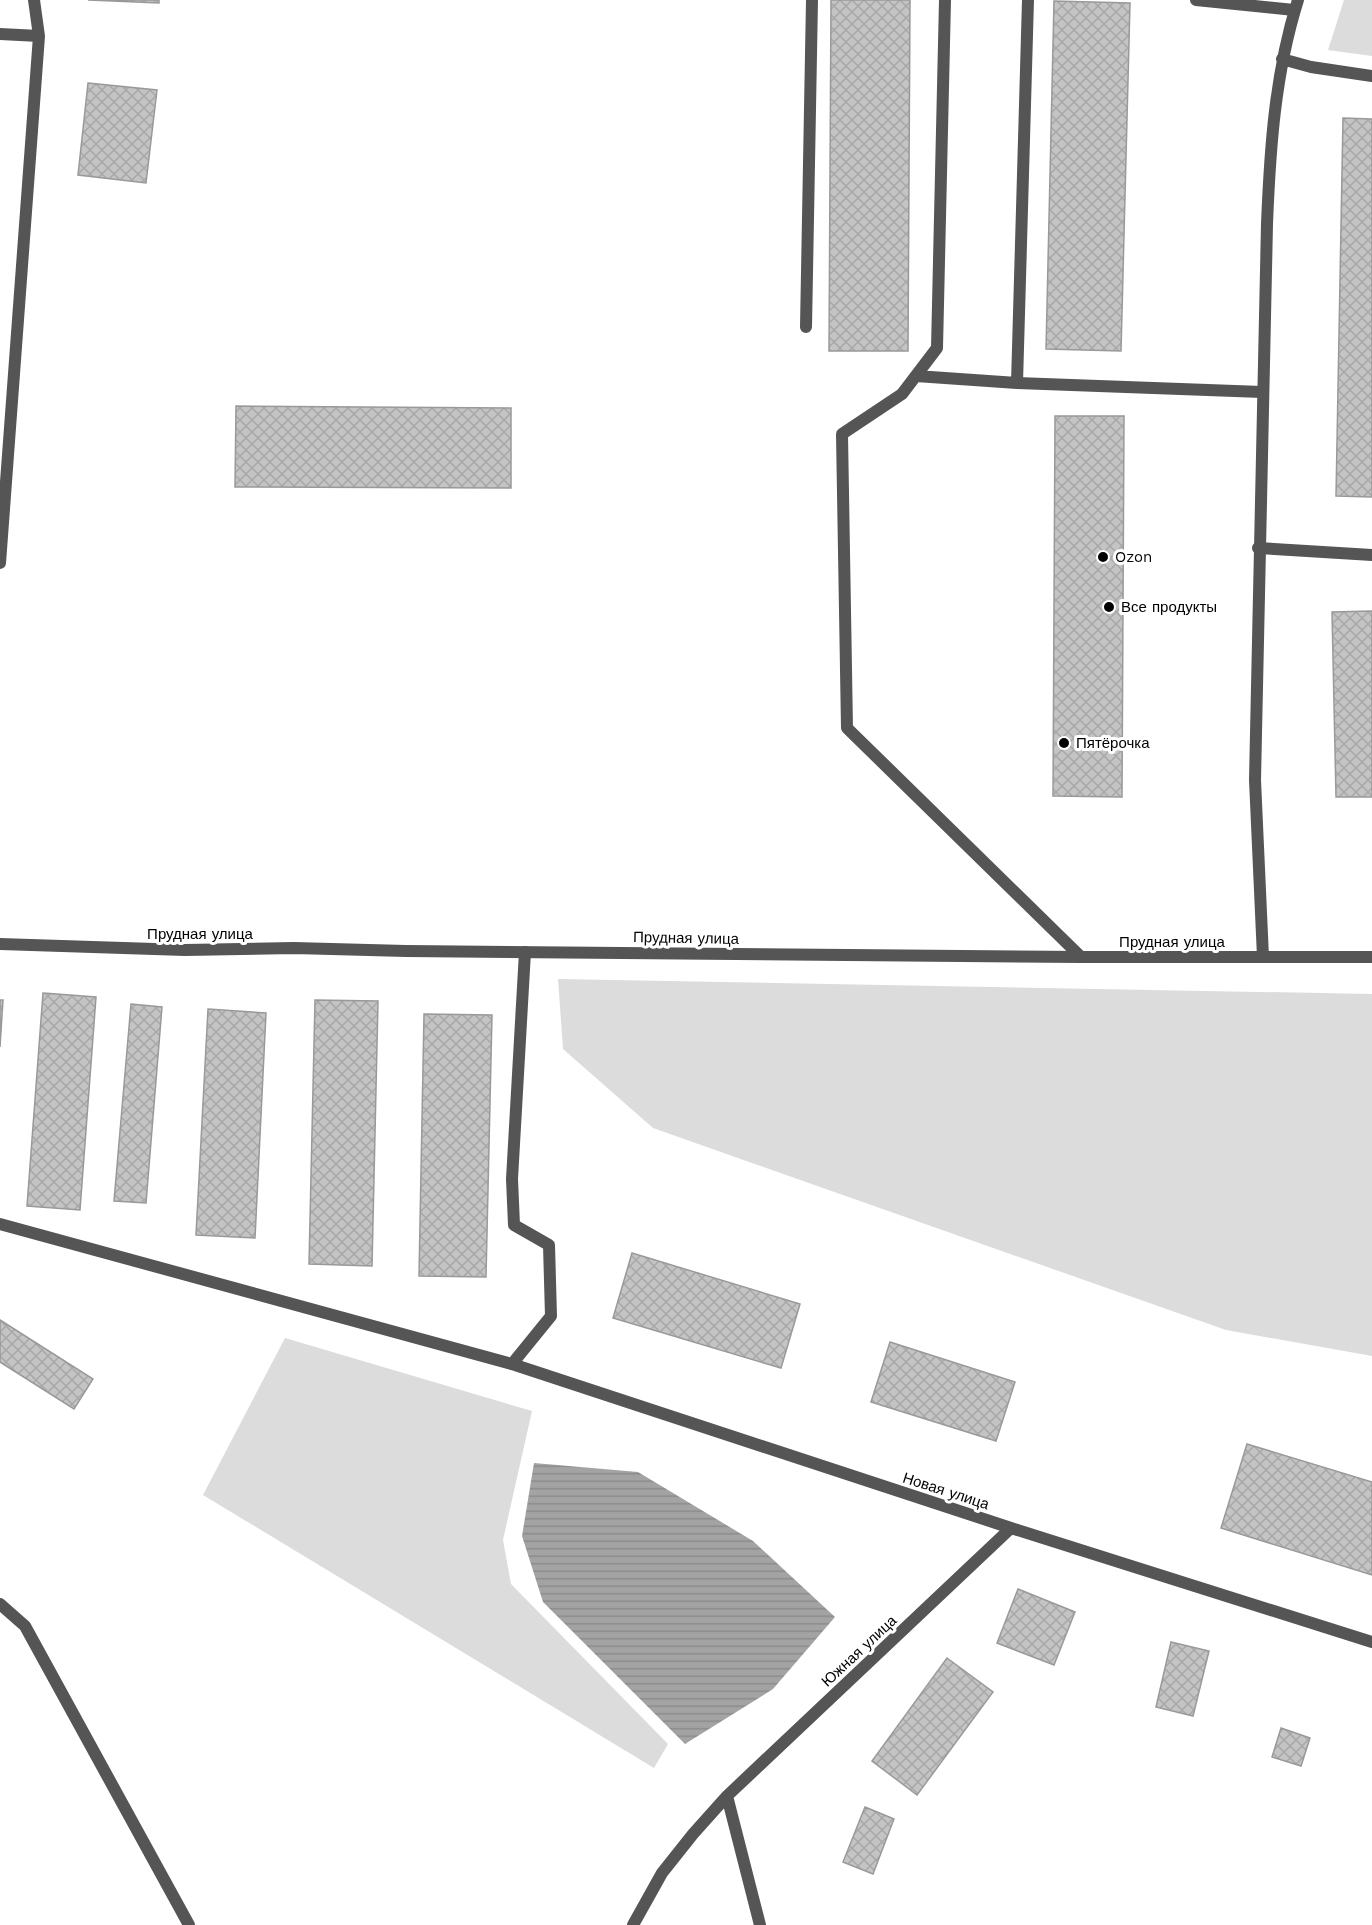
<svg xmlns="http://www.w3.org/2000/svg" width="1372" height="1925" viewBox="0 0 1372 1925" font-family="'Work Sans',sans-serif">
<defs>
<pattern id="water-rules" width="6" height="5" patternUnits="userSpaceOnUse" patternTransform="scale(1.5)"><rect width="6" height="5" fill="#a3a3a3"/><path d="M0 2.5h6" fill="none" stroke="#8b8b8b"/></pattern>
<pattern id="building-cross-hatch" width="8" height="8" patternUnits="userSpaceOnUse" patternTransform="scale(1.5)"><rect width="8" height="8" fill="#c4c4c4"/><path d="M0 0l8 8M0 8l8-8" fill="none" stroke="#a7a7a7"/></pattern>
</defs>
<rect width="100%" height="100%" fill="#fff"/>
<path fill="#dcdcdc" d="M1344 0H1372V56L1328 50Z
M558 979 1372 994V1356L1226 1330 653 1128 563 1049Z
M285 1338 532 1411 503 1540 511 1584 668 1744 654 1768 203 1495Z"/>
<path fill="url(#water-rules)" d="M534 1463 638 1472 753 1541 835 1617 773 1689 685 1744 543 1602 522 1536Z"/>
<path fill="url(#building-cross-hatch)" stroke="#999" stroke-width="1.5" d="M88 0H159V3Z
M831 0H910L908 351H829Z
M1054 1 1130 3 1121 351 1046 349Z
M88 83 157 90 146 183 78 175Z
M1343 118 1372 119V497L1336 496Z
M236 406 511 408V488L235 487Z
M1055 416H1124L1122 797 1053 796Z
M1372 611V797H1336L1332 612Z
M43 993 96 997 80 1210 27 1206Z
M0 1000H3L0 1047Z
M315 1000 378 1001 372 1266 309 1264Z
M131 1004 162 1007 146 1203 114 1201Z
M208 1009 266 1013 255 1238 196 1235Z
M424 1014 492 1015 486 1277 419 1276Z
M632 1253 800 1304 781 1368 613 1318Z
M0 1320 93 1379 74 1409 0 1362Z
M890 1342 1015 1382 996 1441 871 1402Z
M1247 1444 1372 1482V1575L1221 1528Z
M1018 1589 1075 1612 1054 1665 997 1643Z
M1171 1642 1209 1651 1193 1716 1156 1707Z
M947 1658 993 1692 917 1795 872 1761Z
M1281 1728 1310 1738 1301 1766 1272 1757Z
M865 1807 894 1819 873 1874 843 1862Z"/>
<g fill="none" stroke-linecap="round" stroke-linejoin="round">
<path stroke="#555" stroke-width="12" d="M945 0 937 348 902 394 842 434 847 728 1081 957
M1196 0 1294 10
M806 327 812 0
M916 376 1017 383 1262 392
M1017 383 1028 0
M0 1224 512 1364 551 1316 549 1245 514 1225 512 1179 525 952
M0 1604 25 1626 189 1925"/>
<path stroke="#555" stroke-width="12" d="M0 34 39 36
M1282 59 1311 67 1372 76
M1258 548 1372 555
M0 563 39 36 34 0
M0 944 185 950 294 948 406 951 1081 957H1372
M1263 957 1255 780 1267 224C1270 148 1275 73 1298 0
M512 1364 1011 1528 1372 1642
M633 1925 662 1873 693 1834 727 1796
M760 1925 727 1796 1011 1528"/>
</g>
<g fill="#000" stroke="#fff" stroke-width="2">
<circle cx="1103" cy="557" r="6"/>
<circle cx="1109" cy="607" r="6"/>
<circle cx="1064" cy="743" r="6"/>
</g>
<g text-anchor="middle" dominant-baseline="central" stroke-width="6" stroke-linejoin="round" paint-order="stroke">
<g font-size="15" fill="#000" stroke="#fff" text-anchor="start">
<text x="1115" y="557">Ozon</text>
<text x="1121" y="607">Все продукты</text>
<text x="1076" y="743">Пятёрочка</text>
</g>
<g font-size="15" fill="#000" stroke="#fff">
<text x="200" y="934">Прудная улица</text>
<text transform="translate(686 938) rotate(1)">Прудная улица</text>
<text x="1172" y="942">Прудная улица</text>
<text transform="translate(946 1491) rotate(18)">Новая улица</text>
<text transform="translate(859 1651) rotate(-43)">Южная улица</text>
</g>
</g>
</svg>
